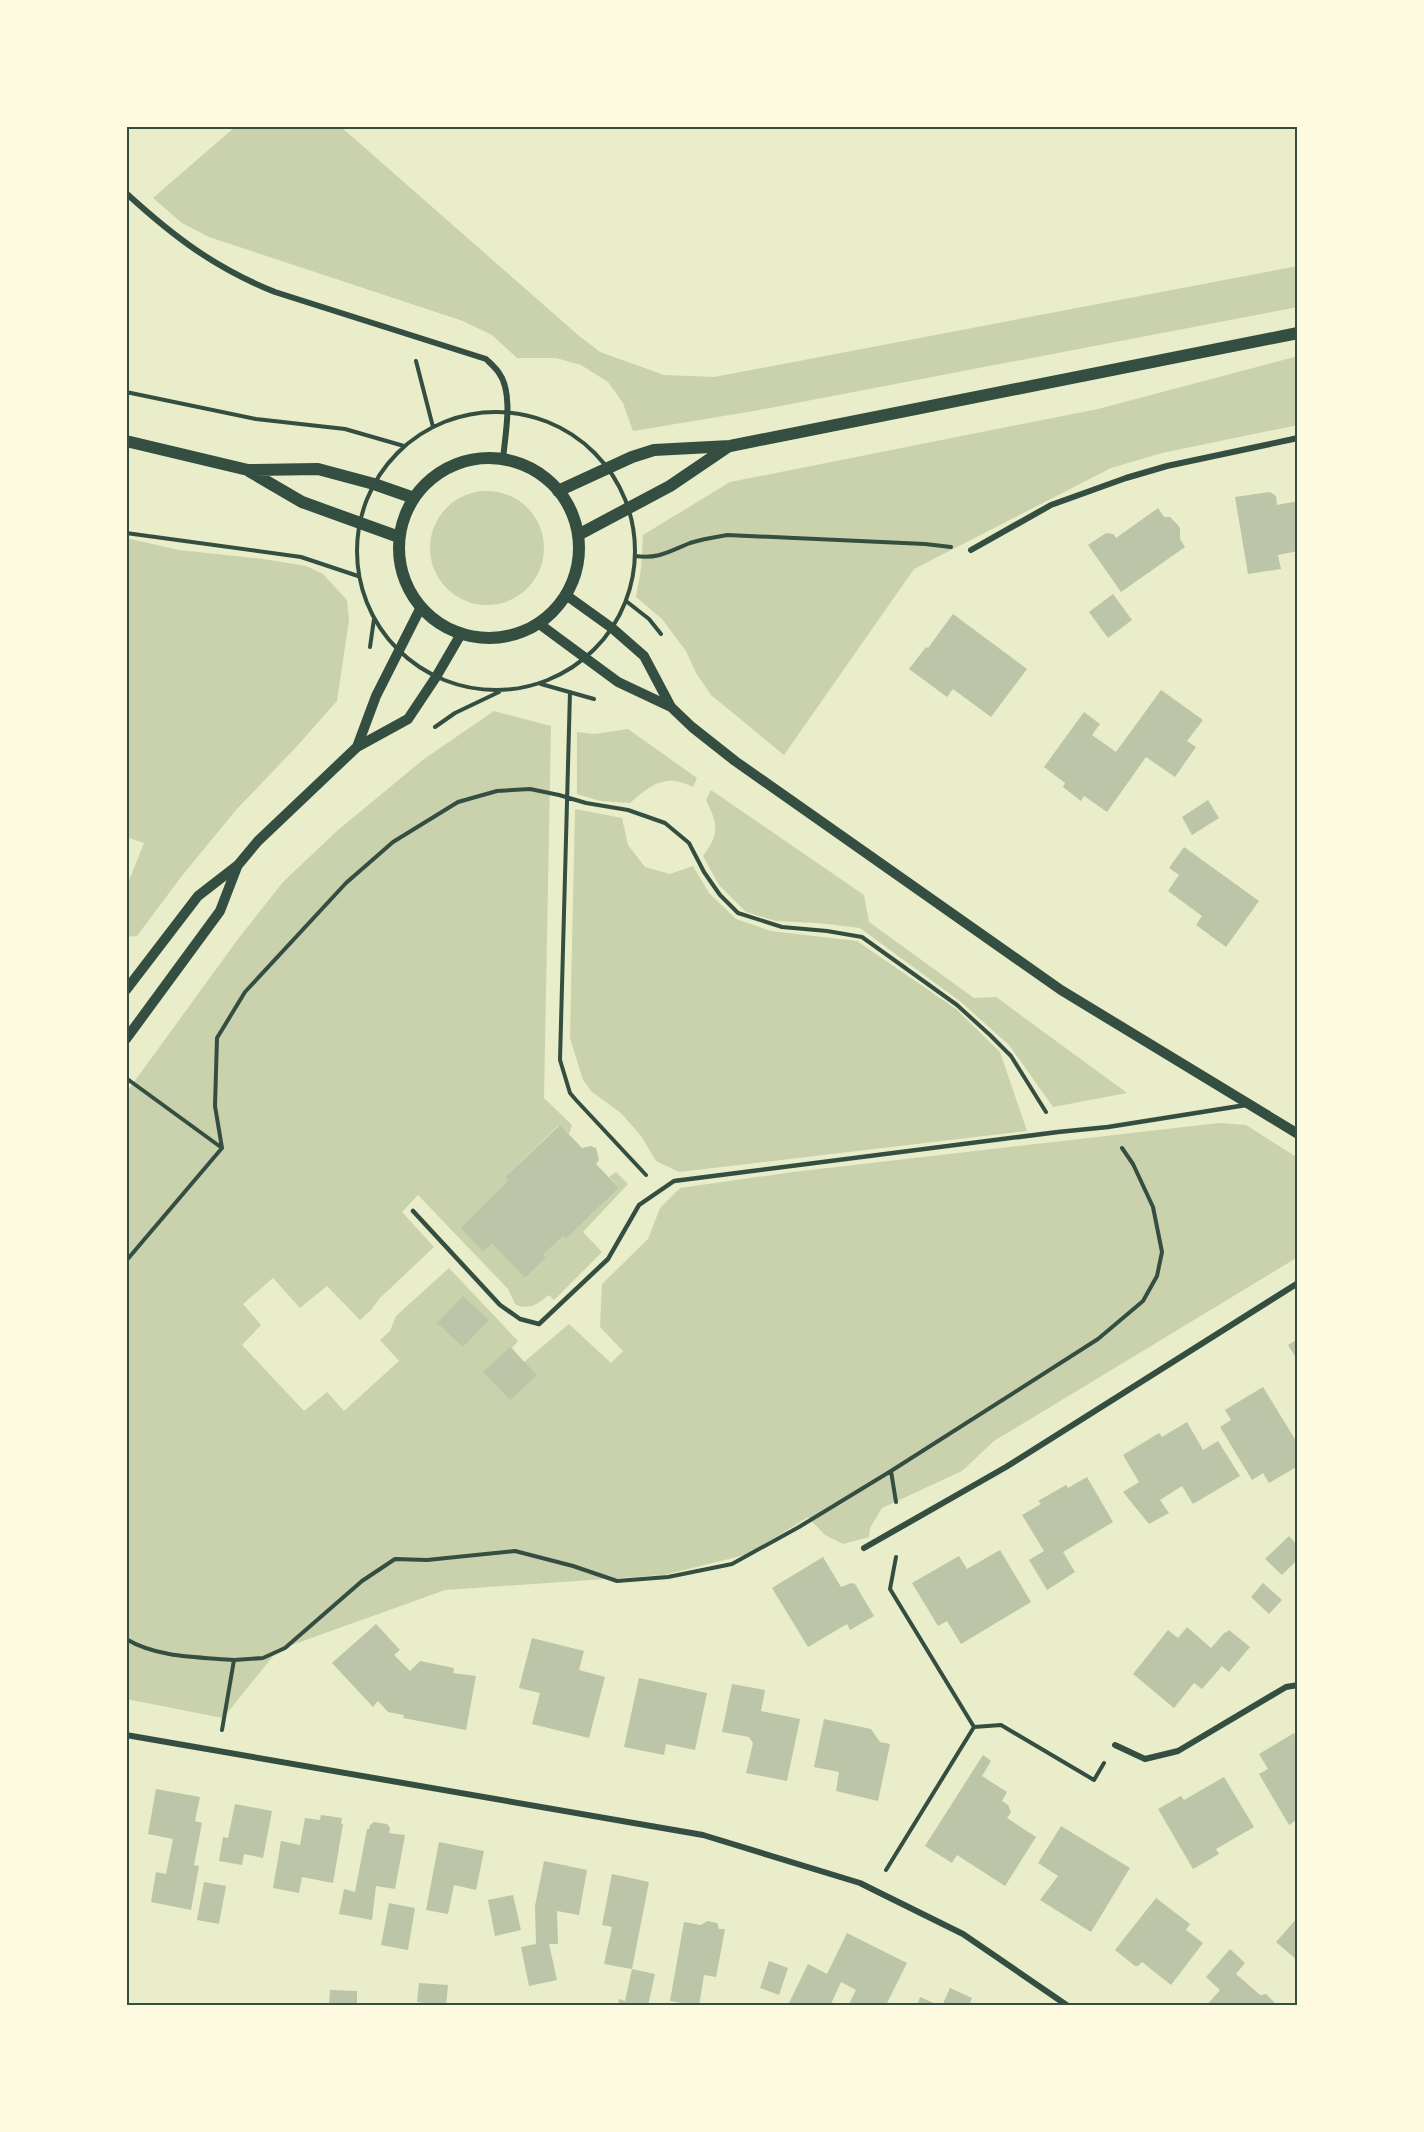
<svg xmlns="http://www.w3.org/2000/svg" width="1424" height="2132" viewBox="0 0 1424 2132" font-family="'Zilla Slab',serif">
<rect width="100%" height="100%" fill="#e9edc9"/>
<path fill="#cad2ad" d="M236 126H340L578 335 600 352 664 375 714 377 1298 266V307L754 411 633 431 623 403 608 382 581 365 556 358H517L492 335 463 321 209 237 182 223 153 198Z
M1298 356V425L1162 453 1111 468 914 569 784 755 711 695 696 673 686 651 662 619 636 597 641 569 643 535 730 482 1098 409Z
M430 548a57 57 0 1 1 114 0a57 57 0 1 1-114 0Z
M126 538 179 550 263 559 306 566 323 574 347 600 349 620 337 701 298 745 236 810 181 877 137 936 126 937V888L144 843 126 837Z
M494 711 551 726 544 1098 572 1125 569 1134 559 1125 505 1177 508 1181 460 1228 483 1252 492 1244 525 1278 545 1259 543 1255 563 1236 566 1239 619 1188 609 1177 616 1172 628 1184 583 1232 602 1252 554 1300 549 1295C538 1304 529 1311 515 1304L508 1289 418 1195 402 1212 434 1247 379 1299 371 1310 360 1320 327 1286 300 1308 273 1278 243 1304 261 1325 242 1345 304 1411 327 1392 344 1411 399 1361 380 1340 390 1331 396 1316 449 1268 518 1341 512 1348 524 1362 569 1324 611 1363 623 1351 600 1327 602 1284 648 1239 660 1208 680 1188 793 1172 1219 1123 1246 1125 1298 1158V1257L994 1441 962 1471 882 1508 870 1528 869 1537 843 1544 825 1535 808 1517 749 1554 664 1575 445 1590 278 1650 223 1718 126 1699V1093L238 939 283 882 338 830 424 759Z
M628 729 697 778 693 787C665 773 652 784 630 803L600 801 577 794V732L595 734Z
M711 790 864 895 869 922 974 998 996 997 1127 1093 1053 1107 1009 1045 961 1002 860 928 818 923 776 921 746 912 719 885 703 856C720 833 718 825 706 800Z
M575 809 622 818 628 845 645 867 670 874 693 866 709 893 736 919 771 931 857 941 956 1009 1000 1052 1027 1131 679 1172 656 1161 641 1136 621 1113 592 1092 583 1080 570 1038Z"/>
<path fill="#bcc5a7" d="M1270 492 1276 496 1277 505 1298 501V551L1278 555 1281 569 1248 574 1235 497Z
M1158 508 1164 517H1170L1177 524 1180 528V539L1185 547 1121 592 1088 545 1106 533 1113 534 1116 538Z
M1113 594 1132 620 1108 638 1089 612Z
M953 614 1027 669 991 717 953 689 947 697 909 669 926 647 928 648Z
M1161 690 1203 720 1187 741 1196 747 1175 777 1146 757 1107 812 1084 796 1081 801 1063 787 1065 783 1044 767 1084 712 1100 724 1092 735 1116 752Z
M1208 800 1219 818 1192 835 1182 817Z
M1184 847 1259 901 1226 947 1196 925 1202 916 1168 891 1179 875 1169 868Z
M560 1125 582 1148 591 1146 596 1148 599 1160 596 1164 619 1188 566 1239 563 1236 543 1255 546 1258 525 1278 492 1244 483 1252 460 1228 508 1181 505 1177Z
M463 1296 489 1320 463 1347 437 1323Z
M1298 1339V1361L1288 1345Z
M510 1347 537 1375 510 1400 483 1372Z
M1263 1387 1298 1444V1466L1269 1483 1263 1473 1252 1480 1220 1427 1231 1420 1225 1410Z
M1187 1422 1203 1450 1218 1441 1240 1476 1193 1504 1182 1486 1160 1500 1169 1513 1149 1524 1123 1492 1139 1482 1123 1455 1159 1433 1162 1437Z
M1087 1477 1113 1522 1063 1552 1075 1572 1047 1590 1029 1560 1044 1551 1022 1515 1041 1504 1038 1501 1066 1485 1068 1488Z
M1289 1536 1298 1546V1559L1282 1575 1265 1559Z
M1000 1550 1031 1602 961 1644 947 1621 938 1626 912 1583 959 1556 967 1569Z
M823 1557 841 1587 851 1583 855 1584 874 1616 850 1630 847 1624 808 1647 772 1588Z
M1263 1583 1282 1600 1269 1614 1251 1597Z
M376 1624 400 1650 394 1655 410 1671 420 1661 454 1668 453 1673 476 1676 466 1730 403 1718 404 1715 388 1712 378 1701 373 1707 332 1663Z
M1187 1627 1211 1648 1225 1632 1226 1633 1229 1630 1250 1647 1229 1672 1222 1666 1202 1689 1194 1683 1174 1708 1133 1674 1168 1630 1178 1638Z
M532 1638 584 1651 579 1670 605 1677 589 1738 532 1724 540 1693 519 1688Z
M639 1678 707 1693 695 1750 666 1744 664 1755 624 1747Z
M732 1684 765 1690 761 1711 800 1719 787 1781 746 1773 753 1743 749 1737 722 1732Z
M824 1719 871 1729 880 1742 890 1744 878 1801 836 1791 839 1772 814 1767Z
M1294 1733 1298 1739V1819L1289 1825 1259 1774 1268 1769 1259 1754Z
M983 1755 991 1761 982 1776 1007 1792 1002 1801 1008 1805 1011 1812 1007 1818 1036 1837 1005 1886 957 1855 952 1863 925 1846Z
M1224 1777 1254 1827 1216 1849 1219 1854 1193 1869 1158 1809 1181 1796 1184 1800Z
M156 1789 200 1797 195 1821 202 1823 194 1865 199 1866 191 1910 151 1902 156 1872 166 1874 173 1839 148 1834Z
M235 1804 272 1811 263 1858 244 1854 242 1865 219 1861 223 1837 228 1838Z
M321 1815 342 1818 341 1824H343L333 1883 302 1877 299 1893 273 1888 281 1841 300 1845 305 1818 320 1820Z
M374 1822 387 1824 390 1828 389 1833 405 1835 395 1889 376 1886 372 1920 339 1914 344 1889 355 1892 367 1829H369L370 1825Z
M1061 1826 1130 1868 1091 1932 1040 1900 1058 1876 1038 1863Z
M439 1842 484 1851 476 1890 454 1885 448 1914 426 1910Z
M544 1861 587 1870 579 1915 557 1911 558 1944H549L557 1980 529 1986 521 1947 536 1944 535 1906Z
M612 1874 649 1882 632 1969 604 1964 612 1927 602 1925Z
M204 1882 226 1886 219 1924 197 1920Z
M513 1895 521 1930 495 1936 488 1900Z
M1156 1898 1190 1924 1186 1930 1203 1943 1171 1985 1142 1962 1138 1966H1135L1115 1950Z
M389 1903 415 1908 408 1950 381 1945Z
M1298 1917V1961L1276 1942Z
M707 1921 717 1923 719 1929H725L716 1977 704 1975 699 2006 670 2001 684 1922 701 1925Z
M847 1933 907 1963 887 2003 893 2006H848L856 1990 841 1982 830 2006 788 2005 808 1964 827 1974Z
M1230 1949 1245 1963 1236 1974 1260 1995 1266 1994 1278 2006H1206L1220 1990 1206 1977Z
M769 1961 788 1968 779 1995 760 1988Z
M632 1969 655 1974 648 2006H618L619 1999 625 2001Z
M419 1983 448 1985 446 2006 417 2002Z
M950 1988 972 1998 969 2006H942Z
M330 1990 357 1991V2006L329 2005Z
M920 1997 941 2006H917Z"/>
<g fill="none" stroke-linecap="round" stroke-linejoin="round">
<path stroke="#344e41" stroke-width="4" d="M416 361 433 427
M126 392 256 419 345 429 404 446
M357 551a139 139 0 1 1 278 0a139 139 0 1 1-278 0Z
M126 533 301 557 358 576
M635 556C659 559 668 552 690 543 702 539 715 537 727 535L925 544 951 547
M626 601 649 619 661 634
M370 647 374 619
M541 684 594 699
M570 692 560 1060 570 1093 576 1100 646 1175
M435 727 455 713 499 692
M126 1078 222 1148 126 1261
M222 1148 215 1106 217 1038 245 992 346 883 393 842 458 802 497 791 530 789 559 795 586 803 628 810 665 823 689 843 704 872 720 895 738 913 782 927 827 931 862 937 957 1005 990 1035 1011 1056 1046 1112
M891 1471 1098 1339 1143 1301 1157 1276 1162 1252 1153 1207 1133 1164 1122 1148
M896 1557 890 1589 974 1727
M126 1639C158 1658 198 1657 234 1660L222 1730
M234 1660 263 1658 285 1648 362 1581 395 1559 427 1560 515 1551 573 1566 617 1581 668 1577 732 1564 799 1527 891 1471 896 1502
M886 1870 974 1727 1001 1725 1094 1780 1104 1763"/>
<path stroke="#344e41" stroke-width="4.5" d="M413 1211 500 1305 520 1319 539 1324 608 1259 639 1205 674 1181 1058 1132 1108 1127 1246 1105"/>
<path stroke="#344e41" stroke-width="6" d="M126 193C174 237 215 268 275 292L486 359C490 363 496 368 499 373 514 394 505 435 503 459
M971 550 1051 505 1126 478 1167 466 1298 438
M864 1548 1006 1467 1298 1283
M126 1735 703 1835 860 1883 874 1890 963 1934 1068 2006
M1115 1745 1145 1759 1178 1751 1286 1687 1298 1685"/>
<path stroke="#344e41" stroke-width="10" d="M566 595 612 628 644 656 671 707 692 727 735 761 1061 990 1298 1134
M538 623 618 682 671 707
M357 747 376 696 421 607
M126 990 198 896 238 865 258 841 357 747 408 719 436 677 461 634
M126 1039 220 911 237 867"/>
<path stroke="#344e41" stroke-width="12" d="M126 441 248 470 318 469 374 484 414 498
M399 548a90 90 0 1 1 180 0a90 90 0 1 1-180 0Z
M249 471 302 502 399 537
M558 491 632 457 654 450 730 446 1298 333
M578 535 670 486 729 446"/>
</g>
<rect width="1424" height="2132" fill="none" stroke="#fefae0" stroke-width="255"/>
<rect x="128" y="128" width="1168" height="1876" fill="none" stroke="#344e41" stroke-width="2"/>
</svg>
